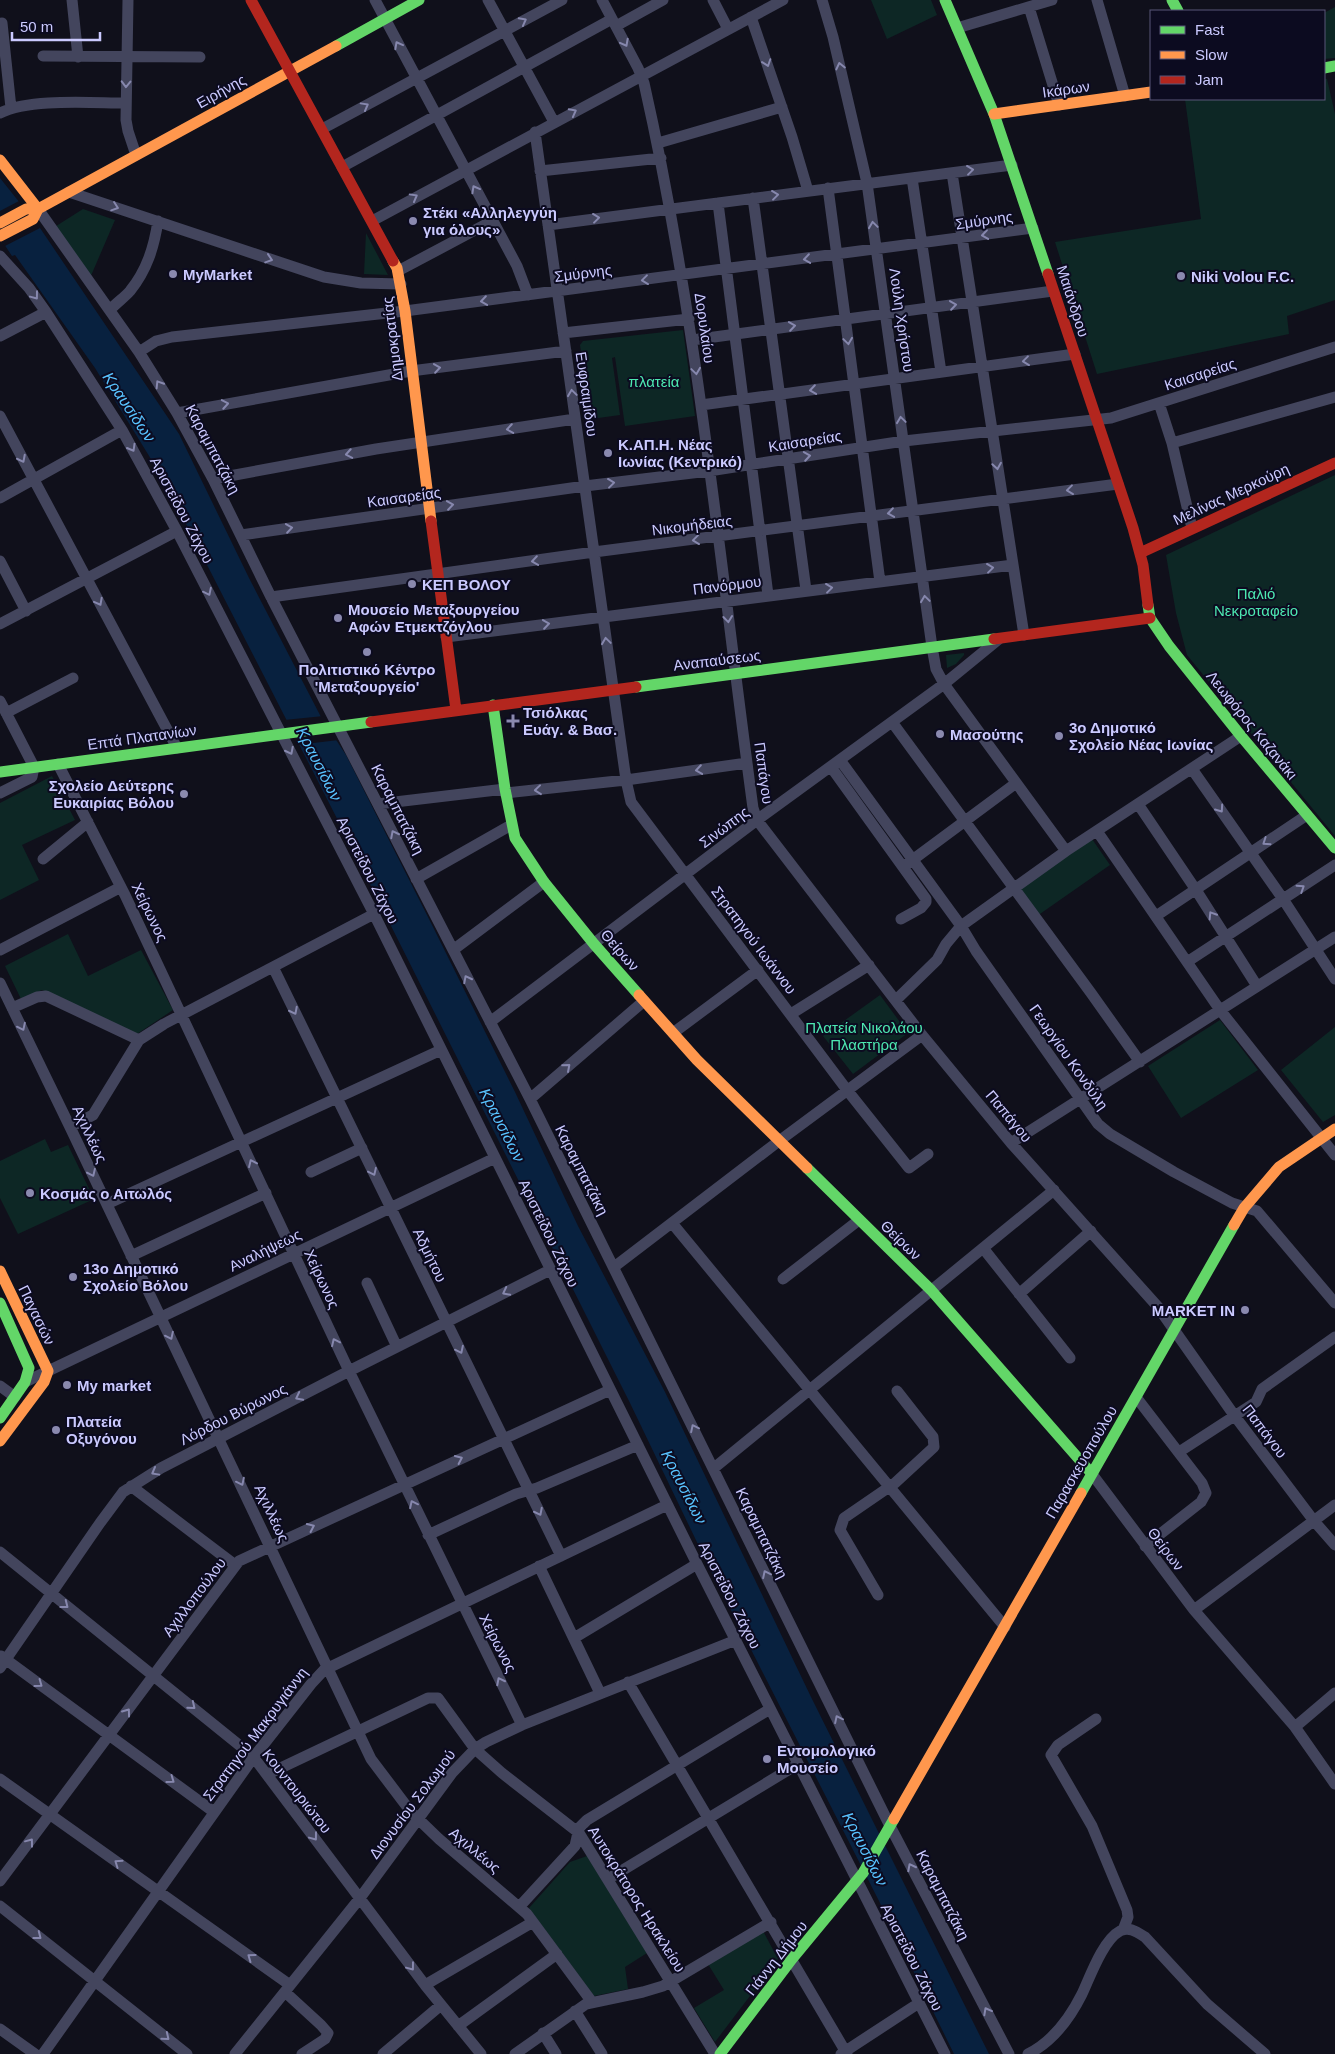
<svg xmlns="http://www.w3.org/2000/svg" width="1335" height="2054" viewBox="0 0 1335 2054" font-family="Helvetica,sans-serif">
<rect width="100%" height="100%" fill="#10101b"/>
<path fill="#0d2725" d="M871 0H931L937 15 887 39Z
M1335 7V58L1324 59V13Z
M1324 79H1327L1335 114V300L1287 316 1289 334 1097 374 1055 242 1201 219 1185 99H1324Z
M83 209 115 220 90 278 53 228Z
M366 233 388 275 364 274Z
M683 330 695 416 625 426 615 357 612 358 620 415 591 419 580 345 583 341Z
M1335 475V836L1187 655 1176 613 1166 555Z
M964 653V655L956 664 947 668 946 655Z
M52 776 75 820 22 845 39 880 0 900V803Z
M1092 839 1110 865 1037 916 1019 889Z
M68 934 88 976 141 950 173 1010 134 1036 42 990 21 999 5 966Z
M880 995 908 1033 853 1074 823 1036Z
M1220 1020 1258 1070 1181 1118 1148 1066Z
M1335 1027V1115L1323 1122 1281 1070Z
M45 1139 51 1152 68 1145 94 1199 18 1234 0 1198V1161Z
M587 1856 647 1953 625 1967 628 1989 594 1996 529 1908 570 1862Z
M763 1931 778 1959 715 2042 694 2008 724 1990 708 1964Z"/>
<path fill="#08213f" d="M0 178 40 228 179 434 249 578 321 717 346 755 431 923 515 1092 578 1226 665 1392 811 1697 989 2054H954L878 1899 707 1563 630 1403 347 838 162 477 95 368 15 255 12 256 0 238Z"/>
<path fill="#10101b" d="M19 201 40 228 5 246 0 238V211Z
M324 716 339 740 296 745 284 720Z"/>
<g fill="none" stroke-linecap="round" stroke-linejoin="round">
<path stroke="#43455d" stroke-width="11" d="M72 0 78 57
M128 0 126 120 128 131 136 155
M375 0 517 266 528 295
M488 0 554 122
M602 0 638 68 644 83C698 322 720 566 753 808L757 820 922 1035 1011 1143 1158 1307 1234 1415 1314 1521 1335 1545
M713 0 728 29
M822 0 833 37 867 183 932 647 936 669 944 684 1066 851
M1097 0 1125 96
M1029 7 1059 105
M751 17 792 137 808 191
M0 24 2 23 11 108
M616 26 663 0
M957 28 1052 0
M43 56 200 57
M0 113C30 98 91 103 126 103
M322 129 562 0
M535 132 626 780 631 802 847 1090 909 1168 928 1154
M658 143 782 107
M342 167 612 19
M540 171 661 158
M952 173 1024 635
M912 178 941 372
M828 188 880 582
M69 192 324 277 361 283 401 284
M753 198 806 590
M718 203 768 595
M38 209 139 352 177 413 213 479 271 597 530 1099 890 1826 1009 2054
M372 221 783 0
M548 225 1012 165
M0 256 29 288 46 312 122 430 177 531 374 914 697 1564 945 2054
M398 271 492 221
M110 310C116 303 124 298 130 291 147 270 154 247 158 221
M563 333 689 319
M0 336 46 312
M692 340 1053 291
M139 352 156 341 172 337 405 311 1033 228
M1159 403 1172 443 1192 528
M701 405 1075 354
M177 413 411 371 566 351
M0 416 177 748
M1172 443 1335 397
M213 479 376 449 575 419
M0 498 122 430
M241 535 585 486 709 471 904 441 1111 418 1335 347
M0 561 26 611
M271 597 594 552 1118 484
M0 624 177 531
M446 637 1013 565
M0 701 34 767 32 777 0 793
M6 713 73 678
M892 722 1091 993 1140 1062
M840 760 961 926 976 951 1098 1124 1110 1134 1174 1172 1232 1203 1257 1211 1335 1303
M58 764 125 895 349 1371 522 1725
M831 767 926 899V902L921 908 901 919
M1192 769 1283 899 1335 979
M505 793 626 780 747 763
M378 804 505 789
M1138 804 1196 890 1257 986
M1097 831 1220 1010 1335 1155
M43 859 88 822
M907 864 1015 784
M416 879 511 825
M1156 916 1307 815
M0 950 121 887
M453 950 544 882
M1187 962 1335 865
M273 967 561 1556
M0 983 70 1127 371 1759 411 1812 439 1839 527 1914 592 2002
M896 1000 937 960 946 944 961 926 1066 851 1241 736
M12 1008 37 997 46 996 139 1040
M791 1014 869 965
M490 1022 757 820 944 684 999 639
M673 1033 758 970
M530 1099 644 1001
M70 1127 93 1115 139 1040 164 1024 374 914
M1011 1143 1335 937
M311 1172 362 1148
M107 1204 441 1050
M672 1223 1005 1627
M983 1248 1070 1358
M131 1256 266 1193
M614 1267 779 1141 922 1035
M783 1279 859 1220
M367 1283 397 1347
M1019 1294 1091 1231
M25 1382 495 1158
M0 1386 15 1397
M1136 1397 1202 1483 1206 1493 1201 1502 1145 1546
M1179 1452 1256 1402 1262 1389 1335 1337
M714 1468 1054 1190
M1092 1474 1194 1610 1295 1727 1335 1784
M131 1486 235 1565
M428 1535 516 1494 537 1488 638 1445
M0 1552 244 1749 258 1763 425 1985 481 2054
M539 1566 600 1693
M878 1595 840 1530 844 1518 895 1483 934 1447 933 1437 897 1391
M1194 1610 1335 1505
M574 1638 697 1564
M1 1656 214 1812
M0 1668 100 1523 123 1492 161 1468 349 1371 550 1270
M628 1682 847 2054
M1096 1719 1058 1745 1051 1755 1092 1826 1127 1910 1128 1917 1123 1930
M1295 1727 1335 1693
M268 1774 428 1698H438L475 1749 502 1773 579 1833 715 2054
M0 1779 290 1985
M608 1879 798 1764
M0 1881 239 1561 610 1390
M0 1906 187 2054
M520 1906 575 1846 579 1828 587 1820 770 1709
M425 1985 533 1922
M285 1992 321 2025 328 2033 325 2039 302 2054
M575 2011 602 2054
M458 2026 557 1954
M0 2029 35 2054
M543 2033 556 2054
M43 2054 253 1758 311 1684 324 1670 667 1505
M235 2054 360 1898 452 1773 475 1749 486 1742 522 1725 736 1640
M383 2054 441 2005
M515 2054 586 2004 643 1992 663 1986 771 1922
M841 2054 919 2003
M1028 2054C1052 2042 1070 2018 1082 1994 1090 1977 1103 1940 1120 1931 1129 1926 1137 1932 1145 1937L1207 2004 1265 2054"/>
<path stroke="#63d668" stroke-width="11" d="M945 0 994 114 1048 274
M1172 0 1178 11
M336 46 419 0
M1324 68 1335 66
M1148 605 1150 618 1169 646 1241 736 1335 848
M636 687 994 639
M493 705 505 789 515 838 544 882 594 944 639 995
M0 772 371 722
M807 1168 931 1290 1092 1474
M0 1303 29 1368 25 1382 0 1418
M1081 1493 1234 1225
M720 2054 792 1959 863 1873 894 1819"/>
<path stroke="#ff974d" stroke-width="11" d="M994 114 1151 92
M0 160 38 209
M0 223 26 209H38L336 46
M0 236 33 219 38 209
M393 261 397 268 405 311 431 521
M639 995 697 1060 807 1168
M1234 1225 1244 1208 1279 1167 1335 1129
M0 1271 48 1371 44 1382 0 1441
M894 1819 1081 1493"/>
<path stroke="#b3261e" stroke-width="11" d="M251 0 393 261
M1048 274 1133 528 1143 565 1148 605
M431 521 456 710
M1140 553 1335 463
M994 639 1150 618
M371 722 636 687"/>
</g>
<defs><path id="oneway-chevron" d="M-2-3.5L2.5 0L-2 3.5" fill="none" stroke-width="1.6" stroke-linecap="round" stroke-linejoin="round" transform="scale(1.25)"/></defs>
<g stroke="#8788ae">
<use href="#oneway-chevron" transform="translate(523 21) rotate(-28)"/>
<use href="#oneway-chevron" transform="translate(625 43) rotate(62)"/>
<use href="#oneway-chevron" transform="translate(398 45) rotate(-118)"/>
<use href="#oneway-chevron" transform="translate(767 63) rotate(71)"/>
<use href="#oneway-chevron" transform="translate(840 66) rotate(-103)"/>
<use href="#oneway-chevron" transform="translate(126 84) rotate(91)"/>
<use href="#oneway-chevron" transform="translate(365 106) rotate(-29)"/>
<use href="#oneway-chevron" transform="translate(573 112) rotate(-28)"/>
<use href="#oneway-chevron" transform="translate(970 170) rotate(-7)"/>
<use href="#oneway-chevron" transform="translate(475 189) rotate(-119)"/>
<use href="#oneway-chevron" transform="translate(775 195) rotate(-7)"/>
<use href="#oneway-chevron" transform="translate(414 197) rotate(-29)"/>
<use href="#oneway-chevron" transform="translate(115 207) rotate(19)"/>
<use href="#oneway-chevron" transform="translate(596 218) rotate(-7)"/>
<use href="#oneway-chevron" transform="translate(873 225) rotate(-98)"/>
<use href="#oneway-chevron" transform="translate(985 235) rotate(172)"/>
<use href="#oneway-chevron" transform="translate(269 259) rotate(18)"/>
<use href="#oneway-chevron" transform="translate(807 259) rotate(172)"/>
<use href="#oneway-chevron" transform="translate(645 280) rotate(173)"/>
<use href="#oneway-chevron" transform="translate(35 296) rotate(53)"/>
<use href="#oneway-chevron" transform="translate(484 301) rotate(172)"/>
<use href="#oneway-chevron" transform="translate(953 305) rotate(-8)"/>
<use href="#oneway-chevron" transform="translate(792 326) rotate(-8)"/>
<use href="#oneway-chevron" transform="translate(848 341) rotate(82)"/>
<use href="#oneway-chevron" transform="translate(1026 361) rotate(173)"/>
<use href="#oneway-chevron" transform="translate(437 368) rotate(-8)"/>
<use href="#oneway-chevron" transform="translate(696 371) rotate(82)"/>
<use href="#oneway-chevron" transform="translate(159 384) rotate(-122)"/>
<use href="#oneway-chevron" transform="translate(813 390) rotate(172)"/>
<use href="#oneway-chevron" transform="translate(572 393) rotate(-98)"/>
<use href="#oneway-chevron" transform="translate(225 404) rotate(-10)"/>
<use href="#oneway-chevron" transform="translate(901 420) rotate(-98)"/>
<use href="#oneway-chevron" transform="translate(510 429) rotate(171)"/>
<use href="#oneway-chevron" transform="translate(132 448) rotate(60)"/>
<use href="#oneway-chevron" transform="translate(349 454) rotate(170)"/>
<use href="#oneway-chevron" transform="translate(807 456) rotate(-9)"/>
<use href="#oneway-chevron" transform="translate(22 459) rotate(63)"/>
<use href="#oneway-chevron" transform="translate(997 466) rotate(81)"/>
<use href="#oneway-chevron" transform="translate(611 483) rotate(-7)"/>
<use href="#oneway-chevron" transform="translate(1070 490) rotate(173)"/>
<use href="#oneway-chevron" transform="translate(450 505) rotate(-8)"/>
<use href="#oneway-chevron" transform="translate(891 513) rotate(172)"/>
<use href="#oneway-chevron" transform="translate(289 528) rotate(-8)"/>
<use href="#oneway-chevron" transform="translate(696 540) rotate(173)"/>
<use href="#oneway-chevron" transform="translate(535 561) rotate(172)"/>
<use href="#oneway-chevron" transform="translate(990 568) rotate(-7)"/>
<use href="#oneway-chevron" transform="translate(829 588) rotate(-7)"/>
<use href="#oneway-chevron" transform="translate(208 592) rotate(64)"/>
<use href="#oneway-chevron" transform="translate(925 599) rotate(-98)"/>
<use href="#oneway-chevron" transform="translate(99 602) rotate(62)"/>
<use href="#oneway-chevron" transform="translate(728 619) rotate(83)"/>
<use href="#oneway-chevron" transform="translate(546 624) rotate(-8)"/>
<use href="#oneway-chevron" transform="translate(606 641) rotate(-98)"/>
<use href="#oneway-chevron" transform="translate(290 751) rotate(63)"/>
<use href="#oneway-chevron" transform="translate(699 770) rotate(172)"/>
<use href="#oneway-chevron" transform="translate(538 790) rotate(174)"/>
<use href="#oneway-chevron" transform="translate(1220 809) rotate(55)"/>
<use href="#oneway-chevron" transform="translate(394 834) rotate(-117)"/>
<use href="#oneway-chevron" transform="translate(1266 842) rotate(146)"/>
<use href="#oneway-chevron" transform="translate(1301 888) rotate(-33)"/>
<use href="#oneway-chevron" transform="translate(1212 915) rotate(-122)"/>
<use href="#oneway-chevron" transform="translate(467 979) rotate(-117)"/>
<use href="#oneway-chevron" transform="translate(294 1011) rotate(63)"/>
<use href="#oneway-chevron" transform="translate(22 1027) rotate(64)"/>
<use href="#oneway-chevron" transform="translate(567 1067) rotate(-41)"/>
<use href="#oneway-chevron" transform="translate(252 1163) rotate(-115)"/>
<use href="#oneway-chevron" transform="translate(373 1172) rotate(65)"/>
<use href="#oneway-chevron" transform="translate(92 1173) rotate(65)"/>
<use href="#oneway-chevron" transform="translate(506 1292) rotate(153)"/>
<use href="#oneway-chevron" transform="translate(170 1336) rotate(64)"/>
<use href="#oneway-chevron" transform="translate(335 1342) rotate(-115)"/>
<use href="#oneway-chevron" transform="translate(460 1350) rotate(64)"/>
<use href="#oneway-chevron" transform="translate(299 1397) rotate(153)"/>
<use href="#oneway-chevron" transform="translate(694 1428) rotate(-116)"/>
<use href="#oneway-chevron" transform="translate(459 1459) rotate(-25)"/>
<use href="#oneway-chevron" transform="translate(155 1472) rotate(151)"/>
<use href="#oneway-chevron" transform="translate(241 1482) rotate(64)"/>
<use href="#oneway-chevron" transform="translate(413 1504) rotate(-116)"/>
<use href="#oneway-chevron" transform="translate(539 1512) rotate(63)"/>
<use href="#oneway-chevron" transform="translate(311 1527) rotate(-25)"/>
<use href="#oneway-chevron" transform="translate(766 1574) rotate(-116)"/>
<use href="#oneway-chevron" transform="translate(65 1605) rotate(38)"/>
<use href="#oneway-chevron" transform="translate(500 1681) rotate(-117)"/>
<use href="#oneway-chevron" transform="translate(39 1684) rotate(36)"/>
<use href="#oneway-chevron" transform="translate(192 1706) rotate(39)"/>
<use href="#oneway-chevron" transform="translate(127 1712) rotate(-54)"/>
<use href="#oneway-chevron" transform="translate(838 1719) rotate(-116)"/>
<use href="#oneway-chevron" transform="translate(171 1780) rotate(36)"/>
<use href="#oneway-chevron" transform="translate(314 1837) rotate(53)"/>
<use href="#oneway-chevron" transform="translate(30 1842) rotate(-53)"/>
<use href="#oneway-chevron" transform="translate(118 1863) rotate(-145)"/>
<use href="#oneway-chevron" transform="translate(911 1867) rotate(-117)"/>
<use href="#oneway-chevron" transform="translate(38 1936) rotate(38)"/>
<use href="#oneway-chevron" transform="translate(251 1957) rotate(-144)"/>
<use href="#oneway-chevron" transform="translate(411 1967) rotate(53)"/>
<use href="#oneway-chevron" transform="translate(987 2011) rotate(-118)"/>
<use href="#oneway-chevron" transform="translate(166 2037) rotate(39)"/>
</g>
<g fill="#8a89af" stroke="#0c0b20" stroke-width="2">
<circle cx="413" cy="221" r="5"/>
<circle cx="173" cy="274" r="5"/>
<circle cx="1181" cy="276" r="5"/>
<circle cx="608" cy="453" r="5"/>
<circle cx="412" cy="584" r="5"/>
<circle cx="338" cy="618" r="5"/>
<circle cx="367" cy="652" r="5"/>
<path d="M510.5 713.5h5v5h5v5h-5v5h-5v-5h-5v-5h5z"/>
<circle cx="940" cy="734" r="5"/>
<circle cx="1059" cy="736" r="5"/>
<circle cx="184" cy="794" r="5"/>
<circle cx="30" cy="1193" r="5"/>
<circle cx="73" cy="1277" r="5"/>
<circle cx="1245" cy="1310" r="5"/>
<circle cx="67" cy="1385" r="5"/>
<circle cx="56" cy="1430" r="5"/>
<circle cx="767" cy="1759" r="5"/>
</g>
<g text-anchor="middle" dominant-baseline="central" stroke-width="4" stroke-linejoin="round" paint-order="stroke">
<g font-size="15" fill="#cbcaff" stroke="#0c0b20">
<text transform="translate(1066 89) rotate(-8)">Ικάρων</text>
<text transform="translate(221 91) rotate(-29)">Ειρήνης</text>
<text transform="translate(984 220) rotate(-8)">Σμύρνης</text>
<text transform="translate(583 273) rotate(-7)">Σμύρνης</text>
<text transform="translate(1073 301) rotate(72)">Μαιάνδρου</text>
<text transform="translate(902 320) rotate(82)">Λούλη Χρήστου</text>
<text transform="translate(705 328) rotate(82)">Δορυλαίου</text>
<text transform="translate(392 339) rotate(-97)">Δημοκρατίας</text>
<text transform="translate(1200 374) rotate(-18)">Καισαρείας</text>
<text transform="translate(587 394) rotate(82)">Ευφραιμίδου</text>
<text transform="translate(805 441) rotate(-9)">Καισαρείας</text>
<text transform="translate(213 449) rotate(62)">Καραμπατζάκη</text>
<text transform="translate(1231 494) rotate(-25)">Μελίνας Μερκούρη</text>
<text transform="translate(404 497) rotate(-8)">Καισαρείας</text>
<text transform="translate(182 510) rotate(62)">Αριστείδου Ζάχου</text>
<text transform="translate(692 525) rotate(-7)">Νικομήδειας</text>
<text transform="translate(727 585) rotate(-7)">Πανόρμου</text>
<text transform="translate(717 660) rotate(-7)">Αναπαύσεως</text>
<text transform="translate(1252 725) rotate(51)">Λεωφόρος Καζανάκι</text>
<text transform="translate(142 737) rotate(-8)">Επτά Πλατανίων</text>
<text transform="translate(764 773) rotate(82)">Παπάγου</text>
<text transform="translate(398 809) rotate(63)">Καραμπατζάκη</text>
<text transform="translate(724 827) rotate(-37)">Σινώπης</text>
<text transform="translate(368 870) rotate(63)">Αριστείδου Ζάχου</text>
<text transform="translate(150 912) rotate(64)">Χείρωνος</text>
<text transform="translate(754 940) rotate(53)">Στρατηγού Ιωάννου</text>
<text transform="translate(620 950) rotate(49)">Θείρων</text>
<text transform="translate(1069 1057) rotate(55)">Γεωργίου Κονδύλη</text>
<text transform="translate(1009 1116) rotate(50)">Παπάγου</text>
<text transform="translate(90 1134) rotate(65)">Αχιλλέως</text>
<text transform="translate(582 1170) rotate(63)">Καραμπατζάκη</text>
<text transform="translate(549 1233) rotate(64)">Αριστείδου Ζάχου</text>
<text transform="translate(901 1240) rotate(44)">Θείρων</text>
<text transform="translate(265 1250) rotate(-26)">Αναλήψεως</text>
<text transform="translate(430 1255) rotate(64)">Αδμήτου</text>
<text transform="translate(322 1279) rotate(65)">Χείρωνος</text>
<text transform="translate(37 1315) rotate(64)">Παγασών</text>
<text transform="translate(233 1414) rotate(-27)">Λόρδου Βύρωνος</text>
<text transform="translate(1265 1431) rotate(53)">Παπάγου</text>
<text transform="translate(1081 1462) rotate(-60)">Παρασκευοπούλου</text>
<text transform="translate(272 1513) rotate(65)">Αχιλλέως</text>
<text transform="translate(762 1533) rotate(64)">Καραμπατζάκη</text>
<text transform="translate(1166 1549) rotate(53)">Θείρων</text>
<text transform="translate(730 1595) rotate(63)">Αριστείδου Ζάχου</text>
<text transform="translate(194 1597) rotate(-53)">Αχιλλοπούλου</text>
<text transform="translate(498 1643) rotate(63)">Χείρωνος</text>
<text transform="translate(255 1734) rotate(-53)">Στρατηγού Μακρυγιάννη</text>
<text transform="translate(297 1791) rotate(52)">Κουντουριώτου</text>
<text transform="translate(412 1804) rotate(-53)">Διονυσίου Σολωμού</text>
<text transform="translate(475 1850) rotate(40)">Αχιλλέως</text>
<text transform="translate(943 1895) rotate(63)">Καραμπατζάκη</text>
<text transform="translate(637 1899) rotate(58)">Αυτοκράτορος Ηρακλείου</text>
<text transform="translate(912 1957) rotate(63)">Αριστείδου Ζάχου</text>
<text transform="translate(776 1958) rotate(-52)">Γιάννη Δήμου</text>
</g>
<g font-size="15" font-weight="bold" fill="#cbcaff" stroke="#0c0b20" text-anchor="start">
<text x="423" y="212">Στέκι «Αλληλεγγύη<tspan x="423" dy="17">για όλους»</tspan></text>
<text x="183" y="274">MyMarket</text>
<text x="1191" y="276">Niki Volou F.C.</text>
<text x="618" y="444">Κ.ΑΠ.Η. Νέας<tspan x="618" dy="17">Ιωνίας (Κεντρικό)</tspan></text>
<text x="422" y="584">ΚΕΠ ΒΟΛΟΥ</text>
<text x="348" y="609">Μουσείο Μεταξουργείου<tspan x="348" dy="17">Αφών Ετμεκτζόγλου</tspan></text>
<text x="367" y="669" text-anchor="middle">Πολιτιστικό Κέντρο<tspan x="367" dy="17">'Μεταξουργείο'</tspan></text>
<text x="523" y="712">Τσιόλκας<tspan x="523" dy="17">Ευάγ. &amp; Βασ.</tspan></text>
<text x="1069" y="727">3ο Δημοτικό<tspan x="1069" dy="17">Σχολείο Νέας Ιωνίας</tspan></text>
<text x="950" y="734">Μασούτης</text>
<text x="174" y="785" text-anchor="end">Σχολείο Δεύτερης<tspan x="174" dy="17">Ευκαιρίας Βόλου</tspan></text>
<text x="40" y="1193">Κοσμάς ο Αιτωλός</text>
<text x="83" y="1268">13o Δημοτικό<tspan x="83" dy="17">Σχολείο Βόλου</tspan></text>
<text x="1235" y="1310" text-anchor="end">MARKET IN</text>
<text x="77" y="1385">My market</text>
<text x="66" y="1421">Πλατεία<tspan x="66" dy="17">Οξυγόνου</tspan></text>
<text x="777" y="1750">Εντομολογικό<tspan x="777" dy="17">Mουσείο</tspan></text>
</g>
<g font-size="15" fill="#4de8b1" stroke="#0c0b20">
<text x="654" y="381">πλατεία</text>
<text x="1256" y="593">Παλιό<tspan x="1256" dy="17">Νεκροταφείο</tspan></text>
<text x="864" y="1027">Πλατεία Νικολάου<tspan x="864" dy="17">Πλαστήρα</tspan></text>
</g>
<g font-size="16" font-style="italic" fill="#58c3ff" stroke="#0c0b20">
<text transform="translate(129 407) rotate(56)">Κραυσίδων</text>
<text transform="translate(319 764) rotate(63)">Κραυσίδων</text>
<text transform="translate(502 1125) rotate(63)">Κραυσίδων</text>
<text transform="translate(684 1487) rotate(63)">Κραυσίδων</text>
<text transform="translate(865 1849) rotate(63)">Κραυσίδων</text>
</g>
</g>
<rect x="1150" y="10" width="175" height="90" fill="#0c0b20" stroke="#585779"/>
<rect x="1160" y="26" width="25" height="8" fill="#63d668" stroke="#585779"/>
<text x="1195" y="35" font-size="15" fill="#cbcaff">Fast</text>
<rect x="1160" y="51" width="25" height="8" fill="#ff974d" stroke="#585779"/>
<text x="1195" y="60" font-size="15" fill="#cbcaff">Slow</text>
<rect x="1160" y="76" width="25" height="8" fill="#b3261e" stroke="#585779"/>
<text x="1195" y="85" font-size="15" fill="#cbcaff">Jam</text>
<path d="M12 32v8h88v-8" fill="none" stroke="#cbcaff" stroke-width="2.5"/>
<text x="20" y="32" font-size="15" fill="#cbcaff" stroke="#0c0b20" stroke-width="4" paint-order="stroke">50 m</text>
</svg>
